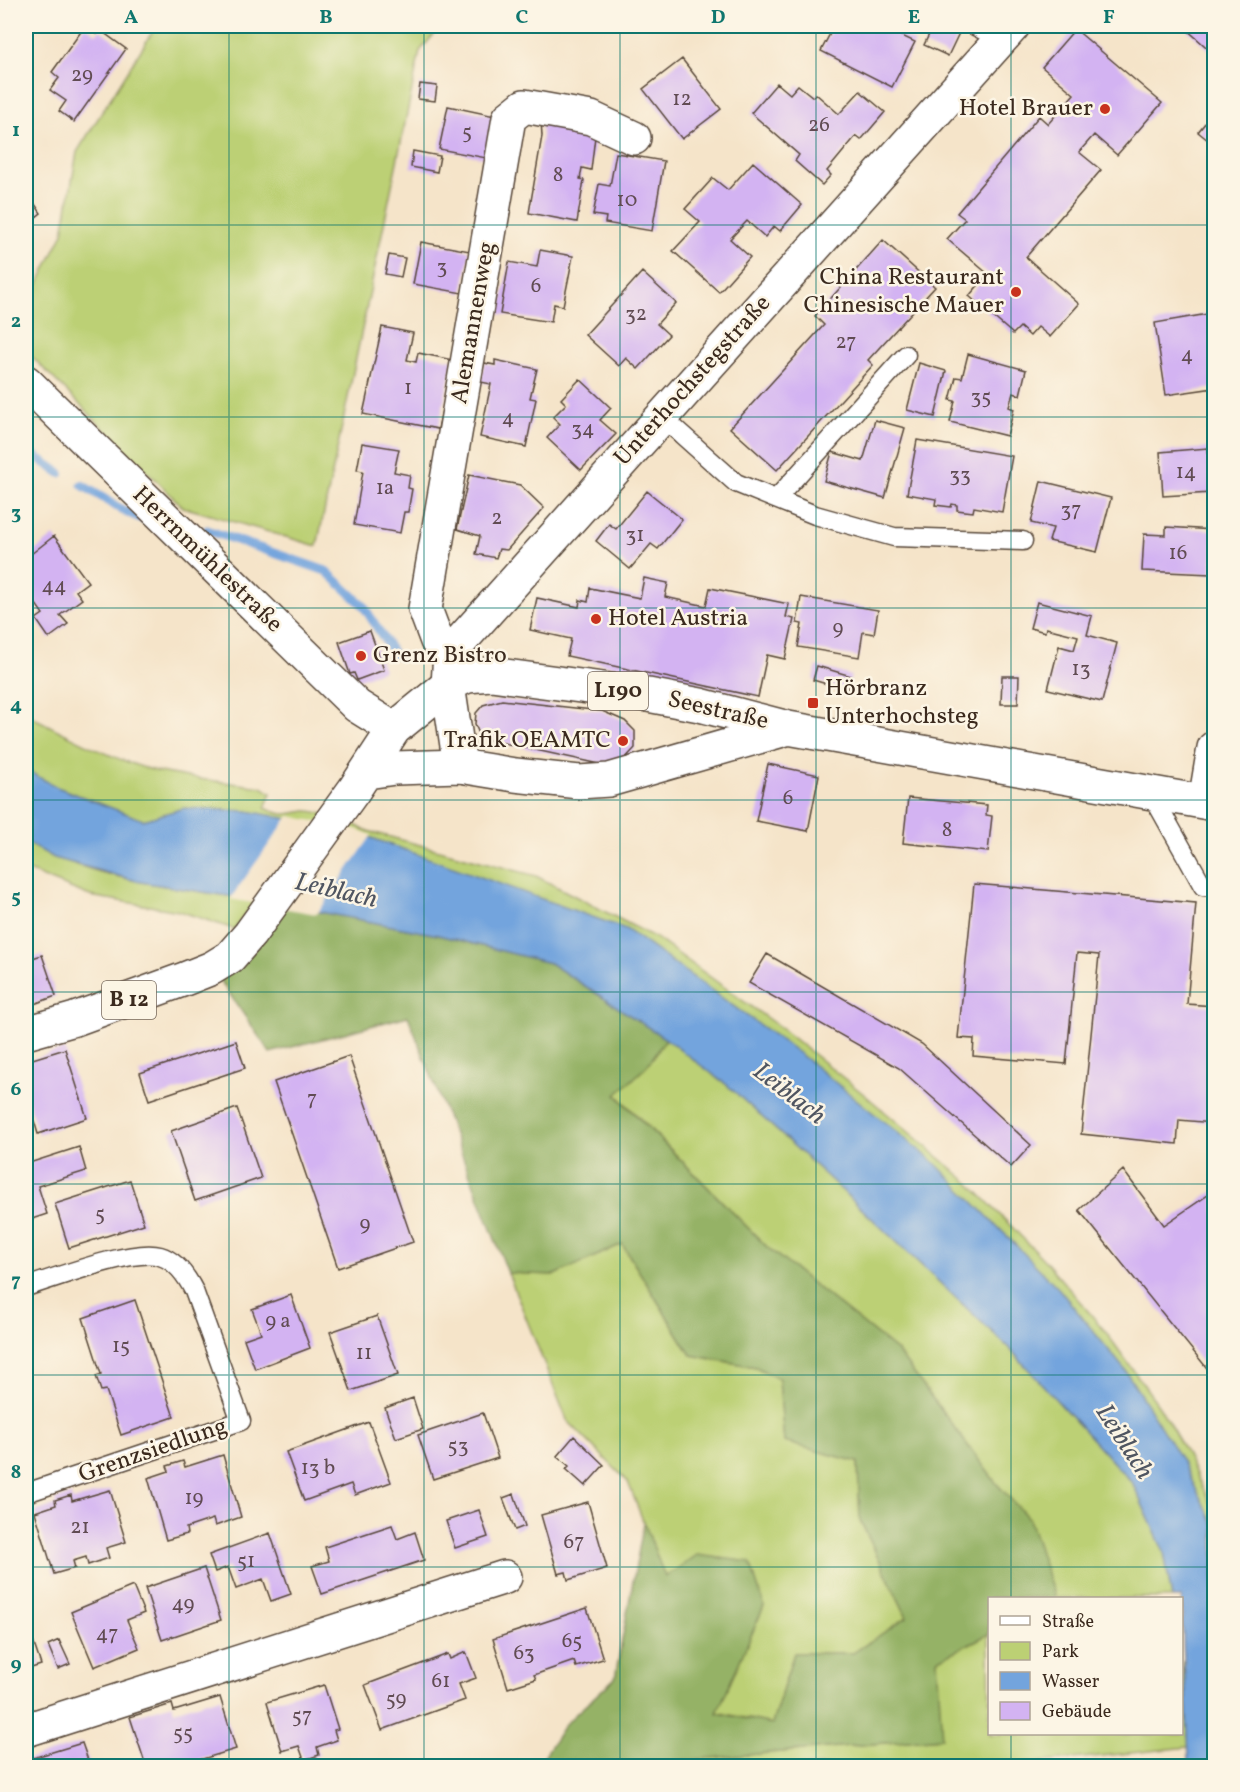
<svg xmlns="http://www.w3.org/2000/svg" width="1240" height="1792" viewBox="0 0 1240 1792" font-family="Vollkorn,serif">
<rect width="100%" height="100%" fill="#fcf5e5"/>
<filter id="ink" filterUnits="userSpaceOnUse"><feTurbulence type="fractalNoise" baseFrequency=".0167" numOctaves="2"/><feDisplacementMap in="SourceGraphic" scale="12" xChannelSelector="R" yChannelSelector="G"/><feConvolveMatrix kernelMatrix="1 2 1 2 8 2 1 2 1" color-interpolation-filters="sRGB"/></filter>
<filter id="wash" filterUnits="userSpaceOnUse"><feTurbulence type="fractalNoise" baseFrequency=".008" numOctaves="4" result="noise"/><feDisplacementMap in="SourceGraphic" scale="24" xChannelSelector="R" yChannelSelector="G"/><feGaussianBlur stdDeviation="1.35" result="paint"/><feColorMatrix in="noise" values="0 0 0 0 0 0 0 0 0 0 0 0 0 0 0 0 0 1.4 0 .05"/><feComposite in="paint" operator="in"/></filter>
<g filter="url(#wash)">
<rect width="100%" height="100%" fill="#f5e4c9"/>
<path fill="#bcd074" stroke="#7c7d49" stroke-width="1.5" d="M156 26H441L420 51 317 546 183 507 26 351V309L63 233 77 152Z
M26 714C67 734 108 758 152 770 188 779 225 782 262 787L271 793 265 808C285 817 286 814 306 811 318 810 354 823 364 830L536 876 656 938 778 1026 865 1095 969 1183 1047 1263 1105 1331 1159 1406 1183 1447 1214 1511V1742L1197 1604 1148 1468 657 996 26 815Z
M26 842C95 881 178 888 256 900L234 929 179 911 90 896 26 870Z
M666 1039 727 1085 829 1178 1010 1349 1133 1484 1164 1552 1172 1598H1055L1028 1519 996 1483 897 1351 768 1248 616 1094 647 1066Z
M622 1244 691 1355 756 1367 779 1379 784 1442 858 1462 860 1520 907 1617 853 1653H794L772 1724 717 1712 764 1606 665 1578 628 1482 567 1420 508 1273 555 1275Z
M989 1634 990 1734H1182V1660L1188 1702 1189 1747 1003 1766H619L941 1738 936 1660Z"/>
<path fill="#95b266" stroke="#686e42" stroke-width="1.5" d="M284 905 438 935 550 963 666 1039 647 1066 616 1095 768 1248 897 1351 996 1483 1029 1519 1055 1598H990L989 1634 937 1660 942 1738 619 1766H538L565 1724 615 1678 644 1522 665 1577 697 1555 750 1562 764 1606 717 1713 772 1724 794 1653H853L907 1617 860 1520 858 1462 784 1442 779 1379 756 1367 691 1355 622 1244 555 1275 508 1273 408 1016 270 1053 218 977Z"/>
<path fill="#73a4dd" stroke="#57677e" stroke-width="1.5" d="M26 770 57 787 143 820 184 808 248 811 355 832 626 929 800 1054 934 1162 1059 1289 1125 1370 1182 1461 1214 1525V1766H1189C1188 1710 1182 1655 1182 1598H1172L1164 1552 1133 1484 1010 1349 829 1178 727 1085 666 1039 550 963 438 935 284 905 140 882 54 858 26 842Z"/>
<path fill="#f5e4c9" d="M289 816 356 829 372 835 317 914 230 899Z"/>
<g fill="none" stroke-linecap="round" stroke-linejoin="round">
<path stroke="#73a4dd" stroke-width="9" d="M26 450 60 473
M82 485 126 512 143 519
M207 530 326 571 363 605 394 655"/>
</g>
<g id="blocks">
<path fill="#d3b3f2" d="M85 26 96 34 100 30 126 49 74 122 59 111 66 101 50 90 59 78 52 72Z
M834 26H881L915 42 892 87 821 51Z
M933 26H948L960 31 948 56 924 45Z
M1183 26H1214V54Z
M1075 29 1162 103 1117 155 1094 135 1079 152 1101 170 1026 257 1079 304 1050 337 1038 327 1030 336 1020 327 1013 334 969 296 988 274 947 239 965 219 957 213 1039 116 1048 124 1074 94 1042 67Z
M682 59 721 109 682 139 643 89Z
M777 83 790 94 798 85 813 97 816 94 839 114 860 91 885 112 861 140 856 136 827 171 831 175 822 185 795 161 799 155 751 113Z
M420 84 437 86 435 101 418 99Z
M448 106 495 116 486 158 439 149Z
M1214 112V145L1198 132Z
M541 120 596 128 591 170 582 168 580 179 584 180 577 222 529 213 542 136Z
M413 151 440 156 437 172 411 167Z
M616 153 664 161 652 231 605 223 606 217 593 215 599 184 610 186Z
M753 162 802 205 780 231 774 226 765 237 747 221 730 239 750 257 719 292 673 251 700 222 685 209 713 178 728 190Z
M26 191 41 213 26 225Z
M883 240 935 287 868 360 873 365 777 470 730 428 824 325 815 316Z
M421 242 470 251 462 293 413 284Z
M540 250 573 256 563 306 554 304 551 322 500 314 509 262 537 267Z
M389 255 405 258 401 277 385 274Z
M642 272 676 303 657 324 669 335 638 369 626 358 619 366 585 335Z
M1214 313V388L1166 395 1155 323Z
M382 327 413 333 407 360 416 362 418 353 453 360 438 429 363 414Z
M968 354 1026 370 1020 395 1013 393 1009 407 1014 409 1007 436 950 422 955 401 950 400 956 377 962 378Z
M495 360 537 369 530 398 536 399 526 447 480 437 491 384 481 382 484 363 495 365Z
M919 363 946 371 935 417 907 410Z
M580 379 611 408 600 420 616 434 581 470 547 438 560 424 553 417 566 404 561 399Z
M875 420 905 428 885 498 824 481 832 452 863 461Z
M917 440 1012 456 1002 512 974 507 973 512 957 510V505L952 504 951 507 935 505 936 499 907 494Z
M362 443 399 449 394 472 410 475 408 488 412 489 408 512H404L400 533 354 525 363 471 357 470Z
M1208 448 1211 493 1163 496 1160 452Z
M469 475 520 485 544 508 507 550 499 549 496 558 476 554 480 536 457 529Z
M1041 481 1111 498 1097 552 1049 541 1053 528 1031 523Z
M647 491 682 519 658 549 651 544 630 569 596 541 609 524 616 529Z
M1166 527 1213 530 1211 574 1142 571 1144 534 1166 535Z
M54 536 88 582 76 591 82 599 60 615 68 624 49 638 36 619 43 614 26 590V558Z
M644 578 668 583 665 597 706 606 710 588 789 604 786 617 794 619 785 659 767 655 758 697 567 656 571 639 530 630 537 598 579 607 580 600 588 602 590 588 640 598Z
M801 597 878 610 874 634 863 632 859 657 798 647 802 624 797 623Z
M1037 602 1092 616 1087 635 1117 643 1102 702 1048 689 1059 646 1074 650 1078 636 1046 628 1045 632 1030 628Z
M370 631 384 670 357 680 354 673 350 674 339 642Z
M817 666 851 676 847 690 813 680Z
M1002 676H1019L1018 704H1001Z
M502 700 602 711 625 721 635 731V748L620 764H600L489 740 479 734 475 724 476 713 483 705Z
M768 764 819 775 808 831 756 821Z
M908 798 987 805 986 815 992 816 988 852 903 843Z
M974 884 1196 903 1187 1004 1214 1006V1123L1179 1120 1177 1144 1081 1134 1099 955 1077 953 1066 1064 973 1056 974 1039 958 1038Z
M767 954 922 1044 1031 1145 1011 1167 899 1068 749 983Z
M42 955 56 996 26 1007V960Z
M236 1041 245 1068 149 1100 140 1073Z
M65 1049 87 1118 38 1134 26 1094V1061Z
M349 1056 413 1242 338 1268 274 1082Z
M237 1108 261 1178 195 1201 171 1131Z
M79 1147 86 1171 38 1186 47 1214 26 1221V1164Z
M1123 1170 1164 1225 1214 1191V1377L1079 1210Z
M130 1180 144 1224 69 1248 55 1204Z
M291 1295 310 1348 255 1369 244 1339 261 1333 252 1309Z
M135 1300 174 1417 121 1435 106 1390 101 1391 96 1376 101 1374 83 1318Z
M377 1316 398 1375 351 1391 330 1332Z
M413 1398 423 1429 396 1438 385 1408Z
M483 1413 498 1458 433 1479 418 1435Z
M369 1422 391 1482 355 1495 351 1484 304 1501 286 1452Z
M574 1436 604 1465 585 1486 566 1469 569 1466 557 1456Z
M223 1455 241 1517 215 1526 213 1519 186 1528 187 1534 166 1540 148 1478 169 1471 167 1466 183 1461 185 1467Z
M110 1490 126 1542 106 1548 109 1558 88 1565 86 1557 73 1561 75 1568 54 1574 35 1512 56 1505 55 1500 71 1495 72 1501Z
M514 1494 525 1526 515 1530 503 1498Z
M588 1502 607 1568 568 1580 566 1572 558 1574 541 1515Z
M479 1510 488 1537 455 1548 446 1521Z
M392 1525 397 1539 415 1532 424 1560 322 1594 312 1566 329 1561 325 1547Z
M270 1533 291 1594 271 1601 263 1579 236 1589 228 1567 215 1572 209 1555Z
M204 1568 221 1620 162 1640 145 1588Z
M133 1586 144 1613 127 1620 139 1648 94 1667 71 1612Z
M587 1608 603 1659 576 1667 574 1661 534 1675 536 1679 508 1688 493 1639Z
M26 1620 41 1665 28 1669 30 1675 26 1676Z
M59 1640 70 1664 58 1669 48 1645Z
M466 1652 476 1678 459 1684 465 1700 382 1730 365 1685 448 1654 450 1659Z
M324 1685 338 1729 334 1730 337 1740 317 1747 319 1755 304 1760 299 1746 282 1751 267 1702Z
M220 1697 236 1749 179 1766H146L130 1717 172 1704 174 1711Z
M82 1743 90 1766H26V1760Z"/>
</g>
</g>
<g filter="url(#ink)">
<use href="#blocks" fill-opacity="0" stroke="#574638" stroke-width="1.5"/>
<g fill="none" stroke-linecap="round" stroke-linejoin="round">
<g stroke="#574638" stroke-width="21">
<path id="lane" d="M975 26 1000 39
M661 416 736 483 815 515 894 537 1023 541
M776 499 906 355
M1151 793 1203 886 1214 887
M26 1287C55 1278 133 1248 160 1256 177 1261 187 1277 194 1291L241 1421 26 1493"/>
</g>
<g stroke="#574638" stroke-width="36">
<path id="street" d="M26 382 357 706 394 729
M450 653 437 641 425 609 509 118 524 106 591 118 634 138
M460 766 448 685 450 653 1013 26
M1205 802 1214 748
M26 1730 505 1577"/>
</g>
<g stroke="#574638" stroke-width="36">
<path id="primary" d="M367 772 395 768 460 766 515 775 579 782 609 780 786 729
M26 1033 75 1019 182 980 212 968 230 957 250 934 354 790 394 729 448 685 467 676 491 674 648 695 700 705 788 728 1214 804"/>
</g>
<use href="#lane" stroke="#fff" stroke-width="18"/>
<use href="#street" stroke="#fff" stroke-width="33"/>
<use href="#primary" stroke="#fff" stroke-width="33"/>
<path stroke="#3b2a1e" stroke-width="4.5" stroke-dasharray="9 4.5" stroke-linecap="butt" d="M1146 1766 1214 1760"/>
</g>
</g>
<path fill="none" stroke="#0f766e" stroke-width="1.5" stroke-opacity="0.55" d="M229 26V1766M424 26V1766M620 26V1766M816 26V1766M1011 26V1598M26 225H1214M26 417H1214M26 608H1214M26 800H1214M26 992H1214M26 1184H1214M26 1375H1214M26 1567H1214M1011 1734V1766"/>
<g fill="#c8321e" stroke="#fcf5e5" stroke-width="2">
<circle cx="1105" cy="109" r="6"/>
<circle cx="1016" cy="292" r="6"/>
<circle cx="596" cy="619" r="6"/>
<circle cx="361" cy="656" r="6"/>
<rect x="807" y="697" width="12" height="12" rx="3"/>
<circle cx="623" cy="741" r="6"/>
</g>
<g text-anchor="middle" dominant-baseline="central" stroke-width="5" stroke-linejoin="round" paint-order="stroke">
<g font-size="21" fill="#614c53">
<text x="82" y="75">29</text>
<text x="682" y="99">12</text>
<text x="819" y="125">26</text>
<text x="467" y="132">5</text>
<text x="558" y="175">8</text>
<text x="627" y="200">10</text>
<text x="442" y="267">3</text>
<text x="536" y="286">6</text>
<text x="636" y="314">32</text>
<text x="846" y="342">27</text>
<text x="1187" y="355">4</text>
<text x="408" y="388">1</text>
<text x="981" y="397">35</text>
<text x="508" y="418">4</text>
<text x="583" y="429">34</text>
<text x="1186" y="472">14</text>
<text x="960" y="475">33</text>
<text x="385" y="488">1a</text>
<text x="1071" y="510">37</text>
<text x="497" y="518">2</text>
<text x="635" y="535">31</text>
<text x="1178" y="553">16</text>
<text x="54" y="586">44</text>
<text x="838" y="628">9</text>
<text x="1081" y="669">13</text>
<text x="788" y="798">6</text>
<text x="947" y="830">8</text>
<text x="312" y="1099">7</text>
<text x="100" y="1214">5</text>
<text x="365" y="1224">9</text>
<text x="278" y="1321">9 a</text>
<text x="121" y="1346">15</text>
<text x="364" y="1353">11</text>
<text x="458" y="1446">53</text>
<text x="318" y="1468">13 b</text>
<text x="194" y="1498">19</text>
<text x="80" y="1527">21</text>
<text x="574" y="1542">67</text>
<text x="246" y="1561">51</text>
<text x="183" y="1604">49</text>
<text x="107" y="1634">47</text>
<text x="572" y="1641">65</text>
<text x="524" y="1653">63</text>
<text x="441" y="1681">61</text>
<text x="396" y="1699">59</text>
<text x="302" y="1716">57</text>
<text x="183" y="1733">55</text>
</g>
<g fill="#fcf5e5" stroke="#75675a" stroke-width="1.5">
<rect x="588" y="672" width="60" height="38" rx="4.5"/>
<rect x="102" y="981" width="54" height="38" rx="4.5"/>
</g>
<g font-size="22" font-weight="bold" fill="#3b2a1e">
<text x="618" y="691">L190</text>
<text x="129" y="1000">B 12</text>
</g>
<g font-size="24" fill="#3b2a1e" stroke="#fcf5e5" text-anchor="end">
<text x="1093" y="109">Hotel Brauer</text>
<text x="1004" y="278">China Restaurant<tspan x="1004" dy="28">Chinesische Mauer</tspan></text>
<text x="608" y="619" text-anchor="start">Hotel Austria</text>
<text x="373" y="656" text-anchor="start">Grenz Bistro</text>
<text x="825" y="689" text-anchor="start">Hörbranz<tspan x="825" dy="28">Unterhochsteg</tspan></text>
<text x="611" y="741">Trafik OEAMTC</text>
</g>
<g font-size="24" fill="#3b2a1e" stroke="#fcf5e5">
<text transform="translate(474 323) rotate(-80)">Alemannenweg</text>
<text transform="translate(693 381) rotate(-48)">Unterhochstegstraße</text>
<text transform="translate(207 560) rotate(44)">Herrnmühlestraße</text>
<text transform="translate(718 711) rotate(13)">Seestraße</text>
<text transform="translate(153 1451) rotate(-19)">Grenzsiedlung</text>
</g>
<g font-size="26" font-style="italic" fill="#4f5561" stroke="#fcf5e5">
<text transform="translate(336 891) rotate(13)">Leiblach</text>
<text transform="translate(789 1094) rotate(38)">Leiblach</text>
<text transform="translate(1124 1442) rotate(57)">Leiblach</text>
</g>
</g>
<rect width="1240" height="1792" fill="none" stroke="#fcf5e5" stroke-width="66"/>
<rect x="988" y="1597" width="195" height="138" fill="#fcf5e5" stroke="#afa495" stroke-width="1.5"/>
<rect x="1000" y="1616" width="30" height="9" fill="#ffffff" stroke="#afa495" stroke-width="1.5"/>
<text x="1042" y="1627" font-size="18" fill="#3b2a1e">Straße</text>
<rect x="1000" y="1642" width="30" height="18" fill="#bcd074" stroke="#afa495" stroke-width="1.5"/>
<text x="1042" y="1657" font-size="18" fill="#3b2a1e">Park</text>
<rect x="1000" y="1672" width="30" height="18" fill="#73a4dd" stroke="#afa495" stroke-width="1.5"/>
<text x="1042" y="1687" font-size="18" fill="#3b2a1e">Wasser</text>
<rect x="1000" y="1702" width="30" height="18" fill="#d3b3f2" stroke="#afa495" stroke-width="1.5"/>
<text x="1042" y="1717" font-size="18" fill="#3b2a1e">Gebäude</text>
<rect x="33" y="33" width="1174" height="1726" fill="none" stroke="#0f766e" stroke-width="2"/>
<g font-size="20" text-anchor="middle" font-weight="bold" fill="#0f766e">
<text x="131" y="23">A</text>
<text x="326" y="23">B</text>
<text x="522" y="23">C</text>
<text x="718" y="23">D</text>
<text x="914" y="23">E</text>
<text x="1109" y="23">F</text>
<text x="16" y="136">1</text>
<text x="16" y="327">2</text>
<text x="16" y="519">3</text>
<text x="16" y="711">4</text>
<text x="16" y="903">5</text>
<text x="16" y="1095">6</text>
<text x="16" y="1286">7</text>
<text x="16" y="1478">8</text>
<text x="16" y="1670">9</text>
</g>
</svg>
